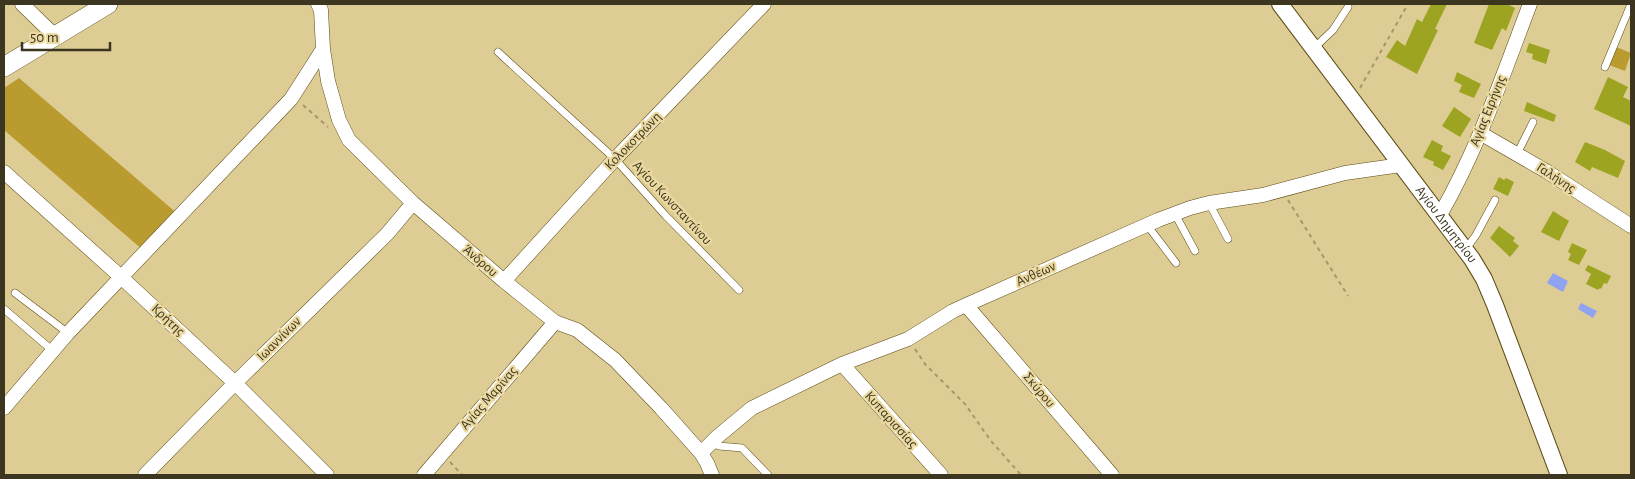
<svg xmlns="http://www.w3.org/2000/svg" width="1635" height="479" viewBox="0 0 1635 479" font-family="'Alegreya Sans',sans-serif">
<rect width="100%" height="100%" fill="#decc95"/>
<path fill="#b99b30" d="M1616 47 1631 53 1625 71 1609 65Z
M19 78 179 215 144 251 4 130V88Z"/>
<path fill="#8fa3f1" d="M1553 273 1568 281 1563 292 1547 283Z
M1581 303 1597 311 1593 318 1578 309Z"/>
<path fill="#9da421" d="M1431 4H1447L1435 29 1438 30 1417 74 1386 57 1397 40 1405 46 1417 19 1422 22Z
M1489 4H1507L1515 8 1506 31 1502 28 1492 50 1474 43Z
M1529 43 1550 50 1546 64 1532 59 1533 54 1526 52Z
M1457 72 1481 84 1474 98 1459 92 1462 85 1454 81Z
M1608 77 1628 87 1623 97 1631 101V126L1594 109Z
M1527 102 1556 115 1554 122 1524 111Z
M1454 107 1471 119 1460 137 1442 126Z
M1432 140 1443 146 1441 151 1451 156 1443 170 1433 165 1434 162 1423 157Z
M1585 142 1605 150 1625 161 1618 178 1592 167 1590 171 1575 162Z
M1499 177 1504 180 1506 178 1514 182 1508 196 1493 189Z
M1553 211 1569 221 1559 241 1541 232Z
M1499 226 1515 238 1513 241 1519 246 1510 257 1490 238Z
M1572 243 1587 250 1579 265 1568 260 1571 254 1568 252Z
M1588 265 1611 276 1607 284 1604 283 1601 289 1600 288 1598 290 1586 284 1591 274 1585 270Z"/>
<g fill="none" stroke-linecap="round" stroke-linejoin="round">
<g stroke="#5c4c15" stroke-width="8">
<path id="service" d="M1314 48 1333 30 1348 7
M498 52 615 159 665 215 739 290
M1605 67 1631 4
M1517 154 1533 122
M1209 203 1228 239
M1175 214 1195 251
M1147 225 1176 263
M1466 249 1476 235 1495 200
M15 293 68 333
M4 309 53 351
M712 443 719 446 742 448 768 475"/>
</g>
<g stroke="#5c4c15" stroke-width="15">
<path id="minor" d="M22 4 55 36
M318 4 321 10 323 49 328 81 339 120 349 140 413 203 504 281 555 322 577 330 615 360 661 408 701 453 707 463 712 475
M1480 133 1546 171 1631 226
M4 172 121 277 235 383 327 475
M1440 215C1478 149 1503 75 1530 4
M504 281 615 159 764 4
M966 305 1112 475
M842 364 941 475
M4 408 68 333 291 99 323 49
M701 453 717 437 752 408 842 364 908 339 953 311 966 305 1158 220 1190 208 1209 203 1263 195 1345 173 1401 165
M145 475 235 383 387 234 413 203
M424 475 555 322"/>
</g>
<g stroke="#5c4c15" stroke-width="18">
<g id="tertiary">
<path id="s1" d="M1280 4 1472 259 1484 279 1495 305 1559 475"/>
</g>
</g>
<g stroke="#5c4c15" stroke-width="20">
<path id="secondary" d="M4 67 108 4"/>
</g>
<path stroke="#a5976b" stroke-width="2" stroke-dasharray="4 4" stroke-linecap="butt" d="M1360 88 1408 4
M303 105 328 127
M1288 200 1348 296
M915 349 925 364 965 404 991 441 1021 475
M450 462 462 475"/>
<use href="#service" stroke="#fff" stroke-width="7"/>
<use href="#minor" stroke="#fff" stroke-width="14"/>
<use href="#tertiary" stroke="#fff" stroke-width="16"/>
<use href="#secondary" stroke="#fff" stroke-width="19"/>
</g>
<g text-anchor="middle" dominant-baseline="central" stroke-width="4.5" stroke-linejoin="round" paint-order="stroke">
<g font-size="14" fill="#3c351f" stroke="#ebd9a2">
<text transform="translate(1488 111) rotate(-68)">Αγίας Ειρήνης</text>
<text transform="translate(633 141) rotate(-46)">Κολοκοτρώνη</text>
<text transform="translate(1556 178) rotate(33)">Γαλήνης</text>
<text transform="translate(672 203) rotate(47)">Αγίου Κωνσταντίνου</text>
<text stroke="none"><textPath href="#s1" startOffset="276">Αγίου Δημητρίου</textPath></text>
<text transform="translate(480 261) rotate(41)">Άνδρου</text>
<text transform="translate(1036 274) rotate(-24)">Ανθέων</text>
<text transform="translate(168 320) rotate(43)">Κρήτης</text>
<text transform="translate(279 339) rotate(-45)">Ιωαννίνων</text>
<text transform="translate(1039 390) rotate(50)">Σκύρου</text>
<text transform="translate(489 398) rotate(-49)">Αγίας Μαρίνας</text>
<text transform="translate(891 420) rotate(48)">Κυπαρισσίας</text>
</g>
</g>
<rect width="1635" height="479" fill="none" stroke="#3c351f" stroke-width="10"/>
<path d="M22 42v8h88v-8" fill="none" stroke="#3c351f" stroke-width="2.5"/>
<text x="30" y="42" font-size="15" fill="#3c351f" stroke="#ebd9a2" stroke-width="4" paint-order="stroke">50 m</text>
</svg>
